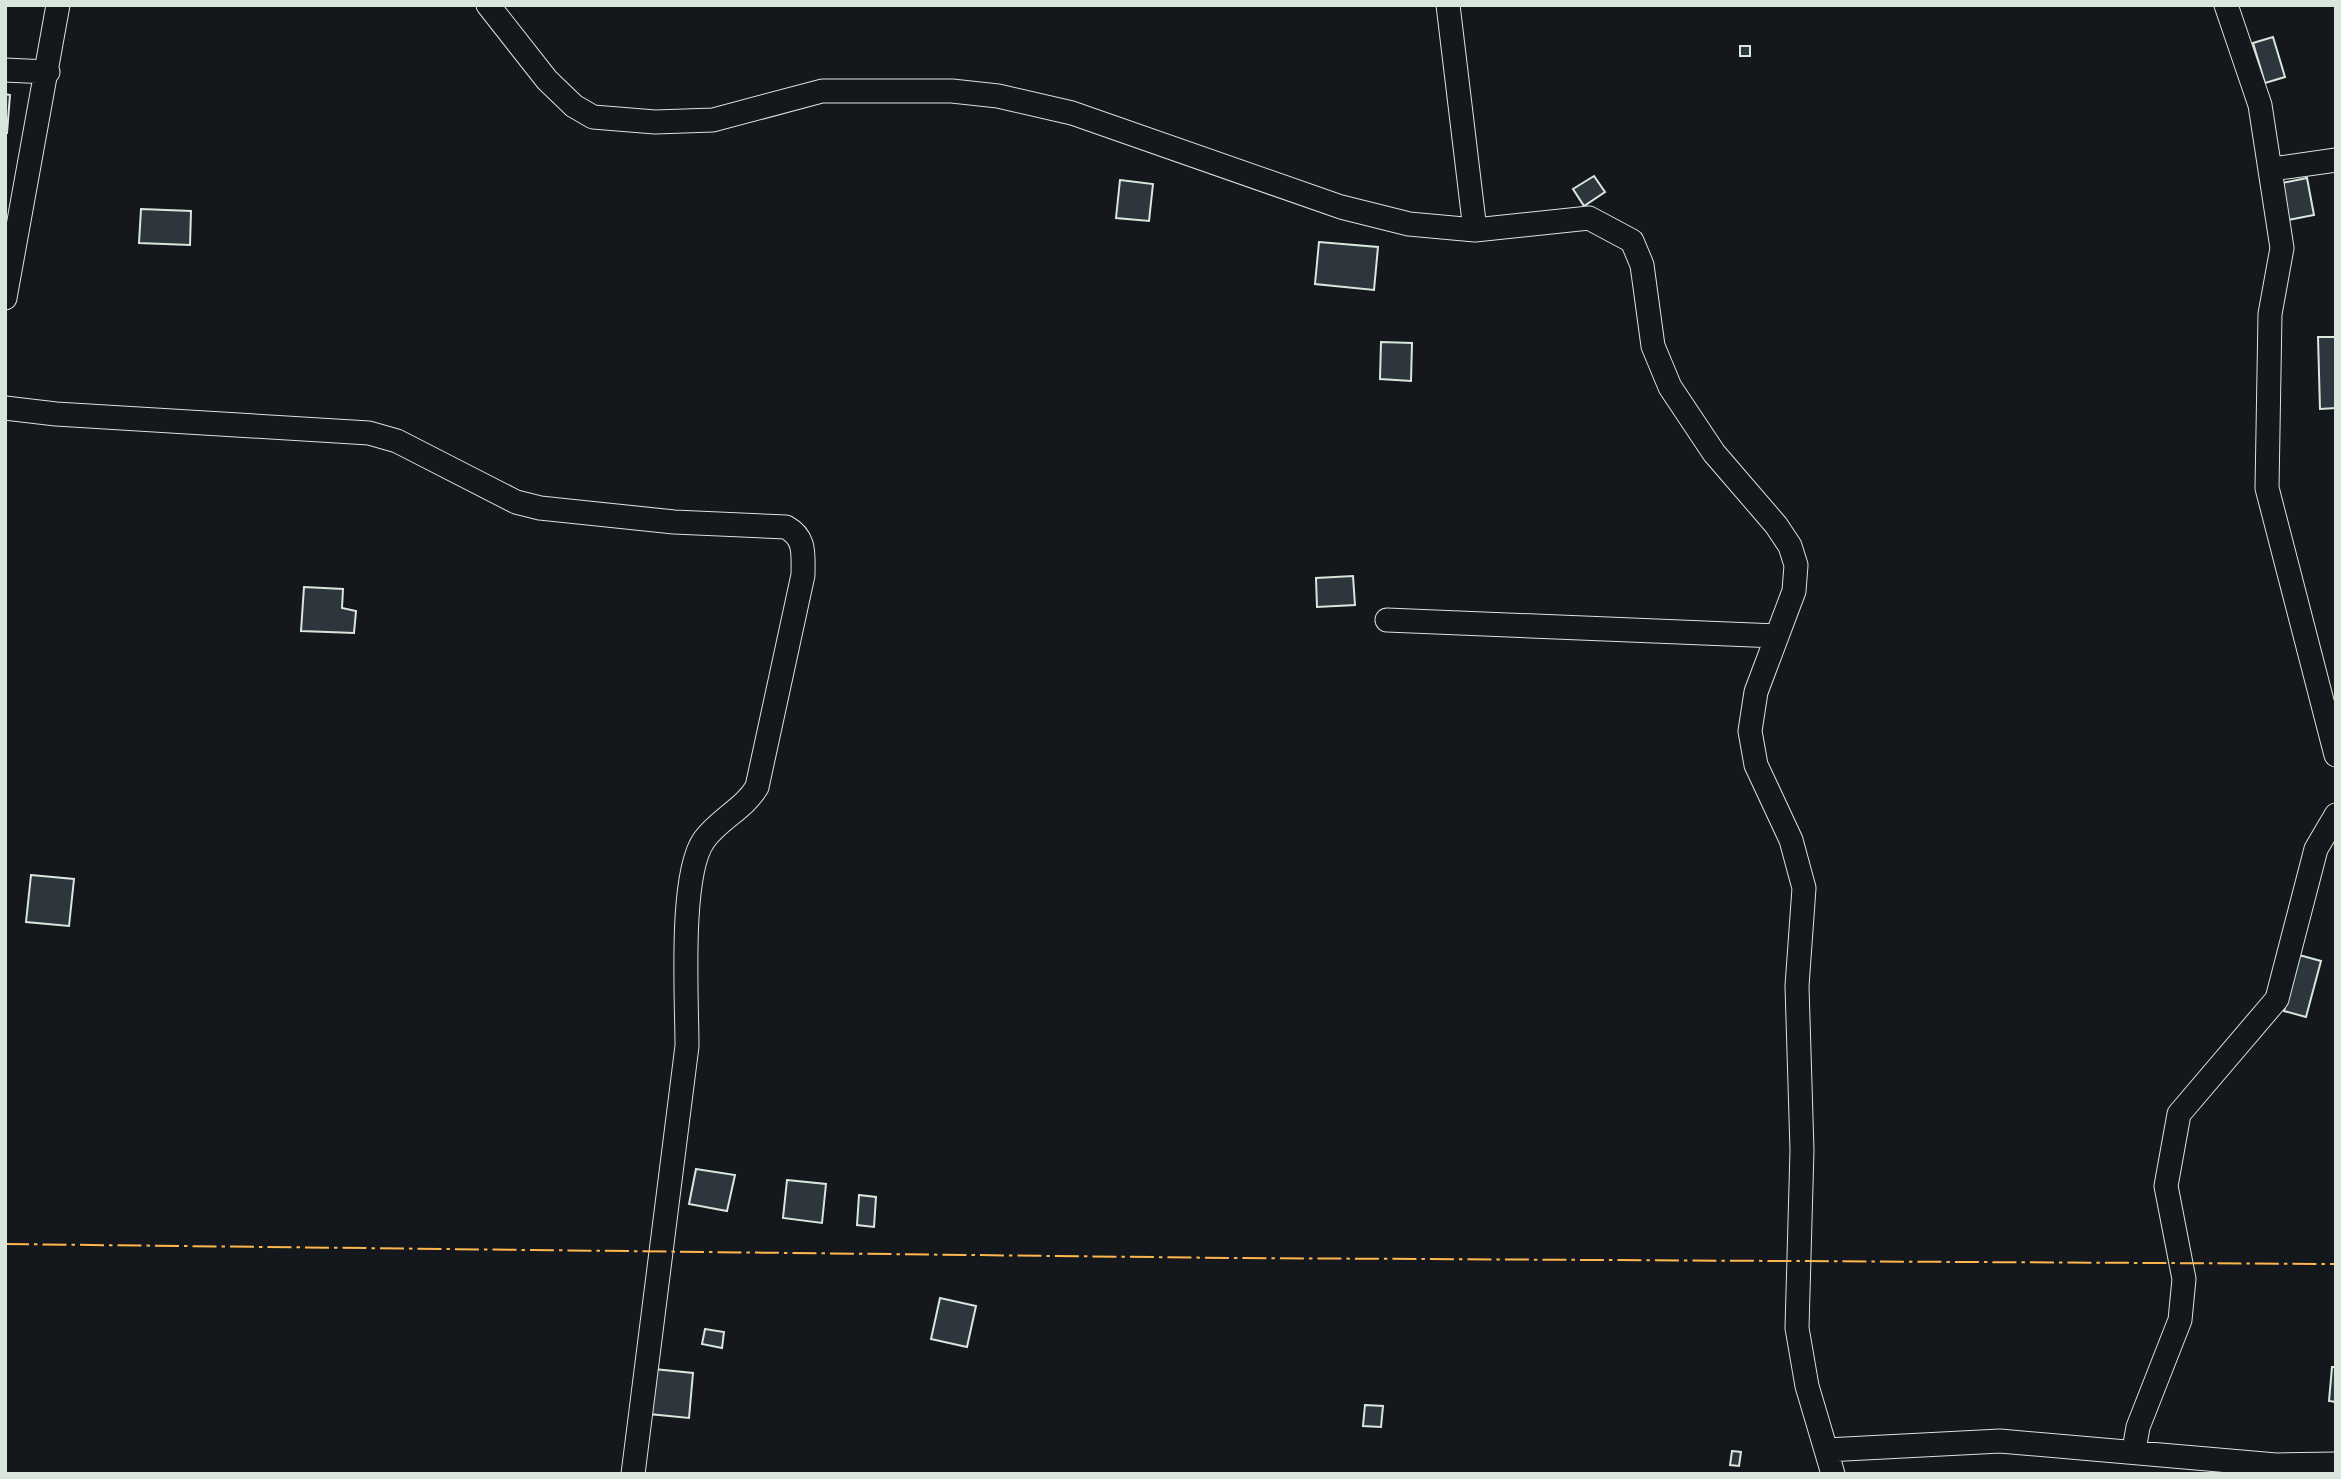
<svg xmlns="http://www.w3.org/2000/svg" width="2341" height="1479" viewBox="0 0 2341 1479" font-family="'Sofia Sans Condensed',sans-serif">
<rect width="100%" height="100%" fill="#14181c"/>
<path fill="#2c363c" stroke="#d8e6dc" stroke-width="2" d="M2273 37 2285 77 2265 83 2253 43Z
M1740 46H1750V56H1740Z
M5 94 10 95 7 133H5Z
M1594 176 1605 192 1584 206 1573 189Z
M2307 178 2314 215 2288 220 2282 183Z
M1120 180 1153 184 1149 221 1116 218Z
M141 209 191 211 190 245 139 243Z
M1319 242 1378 247 1374 290 1315 284Z
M2318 337H2336V408L2320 409Z
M1381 342 1412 343 1411 381 1380 379Z
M1353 576 1355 605 1317 607 1316 578Z
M304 587 343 589 342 608 356 611 354 633 301 631Z
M31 875 74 879 69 926 26 922Z
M2299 955 2321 961 2306 1017 2284 1011Z
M696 1169 735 1175 727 1211 689 1204Z
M787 1180 826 1184 822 1223 783 1218Z
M859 1195 876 1197 874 1227 857 1225Z
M940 1298 976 1306 967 1347 931 1339Z
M705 1329 724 1332 722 1348 702 1344Z
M2332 1367H2336V1402L2329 1401Z
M654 1369 693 1373 689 1418 649 1414Z
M1365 1405 1383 1406 1381 1427 1363 1426Z
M1732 1451 1741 1452 1739 1466 1730 1465Z"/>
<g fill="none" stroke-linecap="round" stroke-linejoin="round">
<g stroke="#d8e6dc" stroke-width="25">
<path id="minor" d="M488 5 547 80 574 106 593 117 655 122 713 120 822 91H952L998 96 1072 113 1341 207 1409 224 1475 230 1448 5
M2226 5 2260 105 2282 248 2270 314 2267 488 2336 755
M5 70 48 72
M2272 169 2336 160
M1475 230 1589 218 1632 241 1642 265 1653 346 1670 387 1714 453 1776 525 1790 546 1796 565 1794 591 1756 692 1750 731 1756 765 1791 840 1804 888 1797 986 1802 1150 1797 1328 1807 1386 1833 1474
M5 298 58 5
M5 408 56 414 369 433 397 441 516 502 540 508 674 522 786 527C806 538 803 554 803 575L757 787C744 809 719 819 704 840 679 875 687 1000 687 1046L633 1474
M1387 620 1777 636
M1826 1450 2000 1441 2276 1465 2336 1464
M2134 1450 2138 1427 2180 1320 2184 1279 2166 1186 2179 1114 2277 999 2316 849 2336 815"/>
</g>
<use href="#minor" stroke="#14181c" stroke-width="23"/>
<path stroke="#ffb74d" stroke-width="2" stroke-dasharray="24 5 3.5 5" stroke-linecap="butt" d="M5 1244 1232 1258 2336 1264"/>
</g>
<rect width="2341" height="1479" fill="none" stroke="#d8e6dc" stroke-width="14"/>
</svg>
